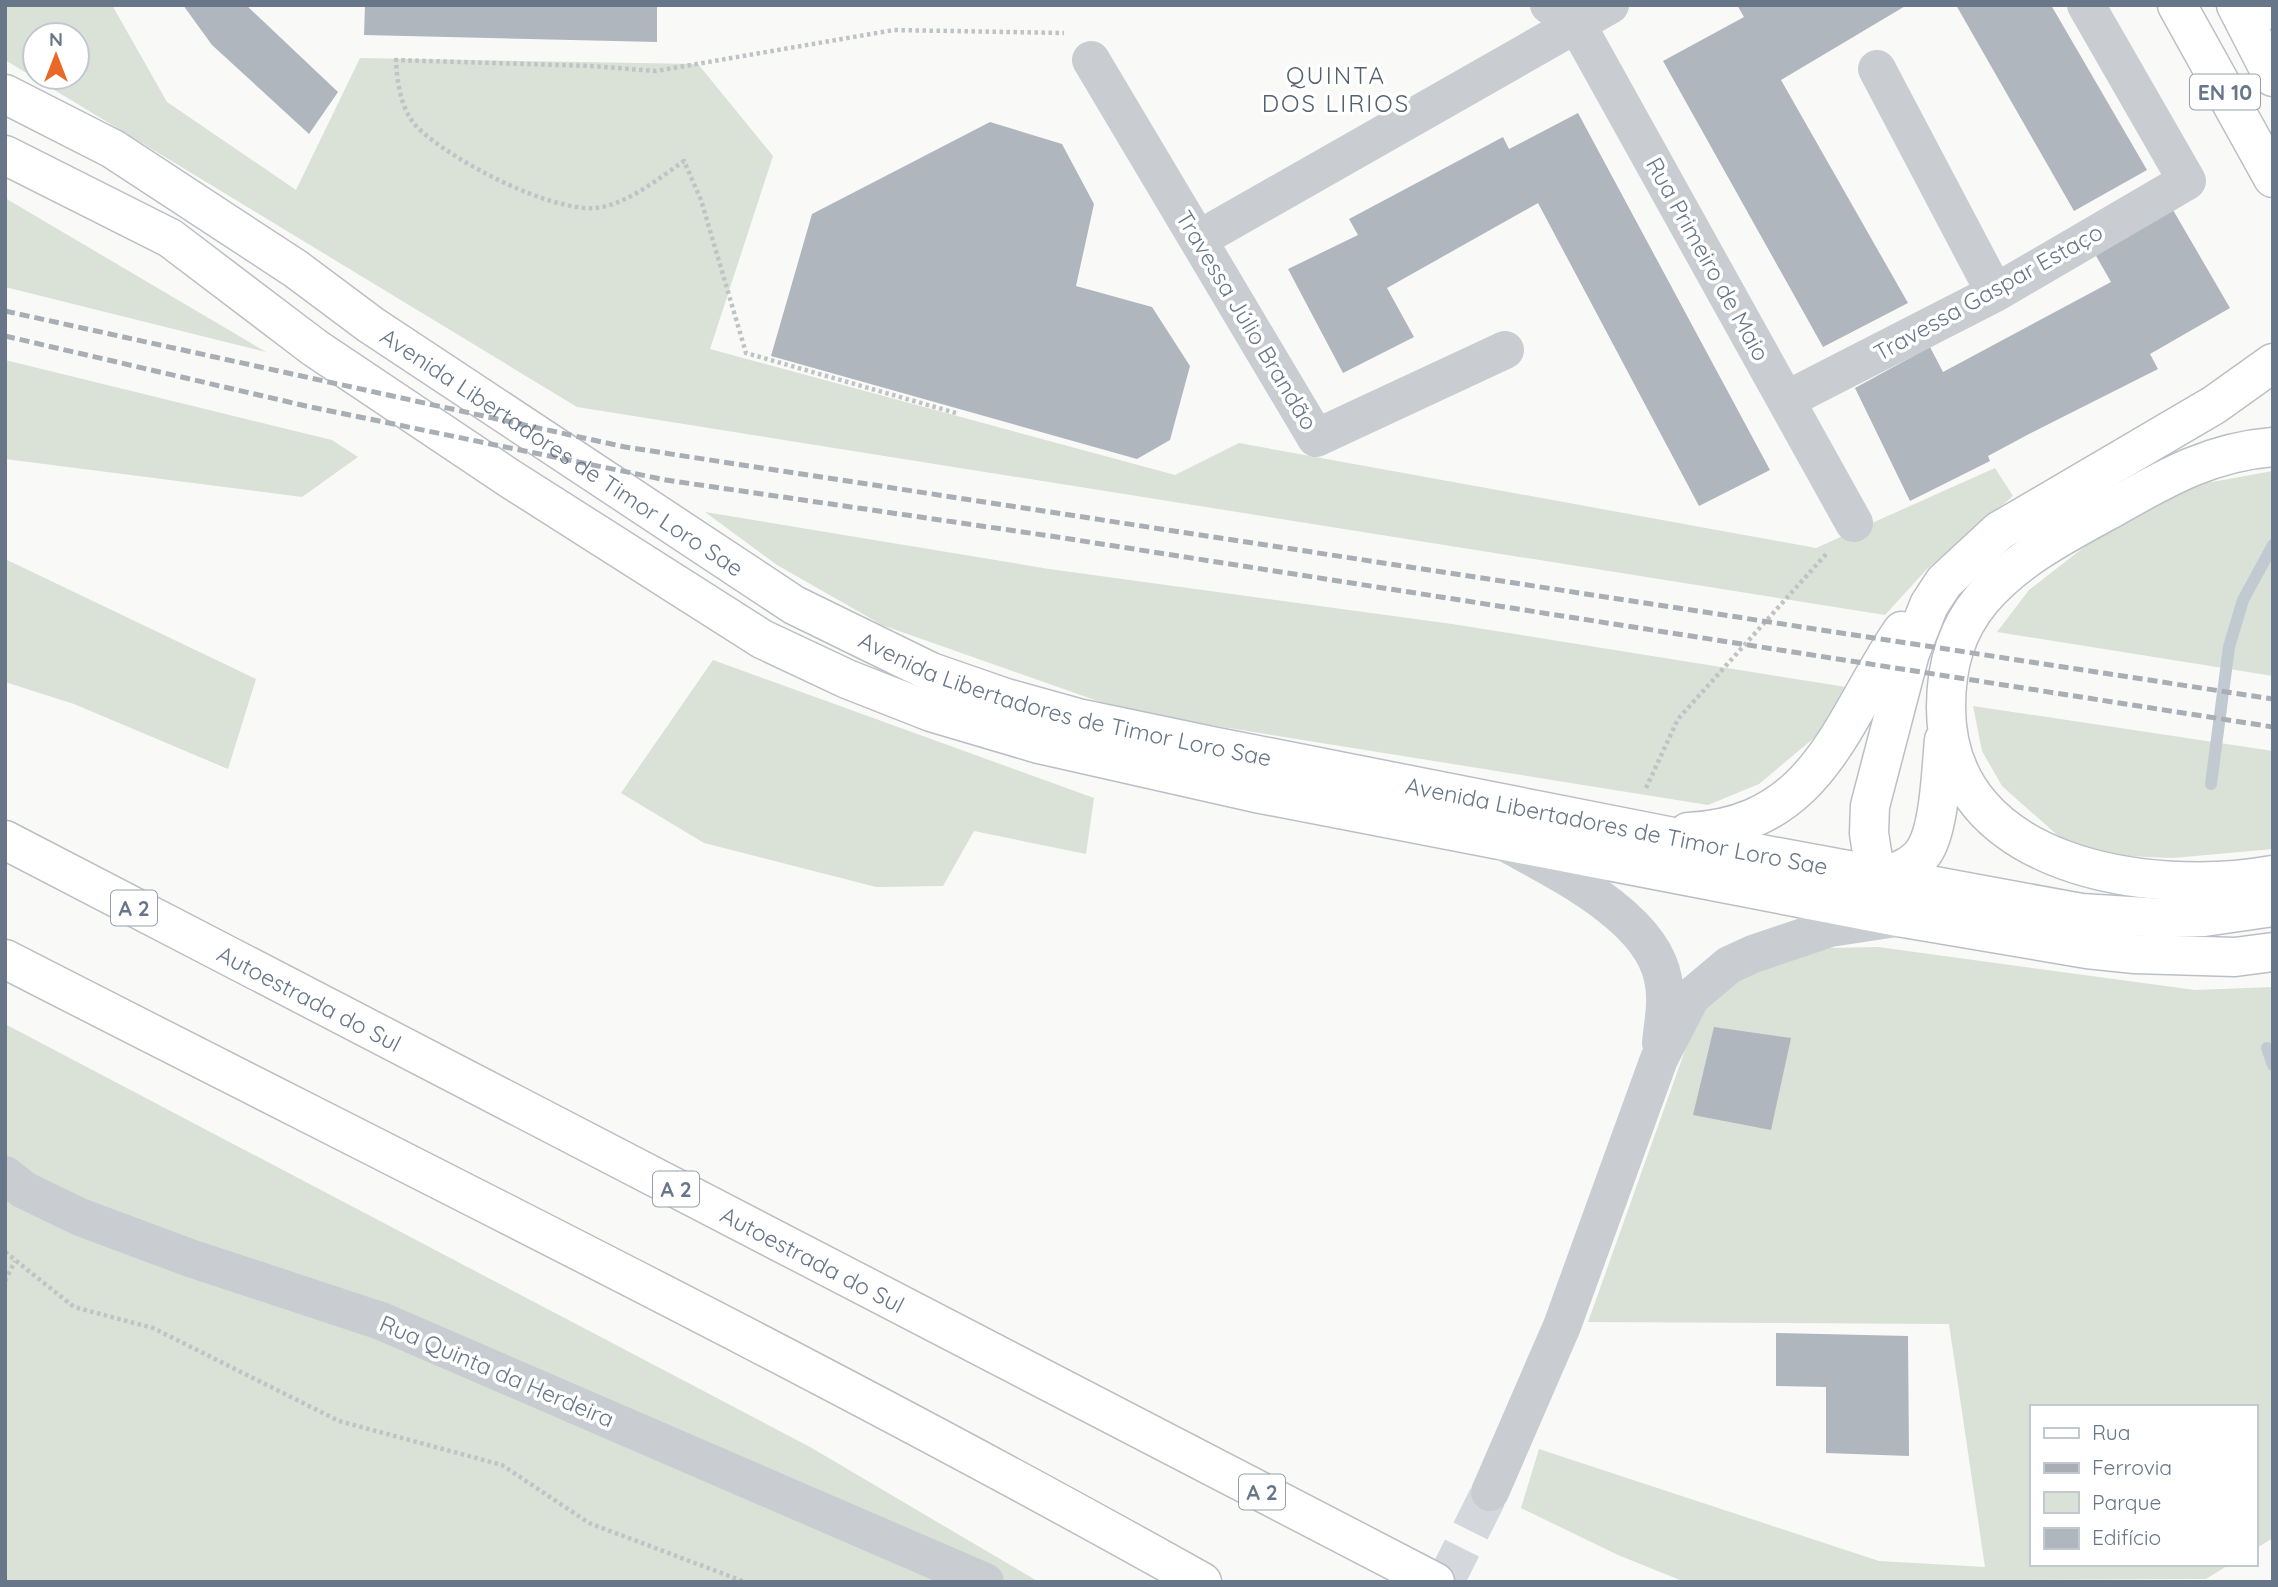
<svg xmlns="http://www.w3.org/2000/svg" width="2278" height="1587" viewBox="0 0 2278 1587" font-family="Quicksand,sans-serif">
<rect width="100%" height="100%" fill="#f9f9f7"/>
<path fill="#dae1d7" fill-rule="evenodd" d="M5 5H112L167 102 296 190 360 58 698 64 773 156 710 349 1175 475 1239 443 1816 548 1995 468 2013 496 1927 569 1885 615 577 407 5 60ZM35 35H77V77H35Z
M5 198 266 352 5 287Z
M5 360 332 440 358 457 302 497 5 459Z
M2273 471V676L1997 632 2029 590 2102 533 2195 485Z
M705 512 1049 569 1452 624 1846 687 1827 727 1759 784 1708 805 1129 712 882 625 777 565Z
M5 559 256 679 228 769 74 704 5 682Z
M713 660 1094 798 1086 854 974 831 943 886 876 887 704 843 621 793Z
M1973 706 2273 751V849L2173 858 2125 856 2064 841 2002 786 1982 751Z
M1878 947 2195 990 2273 987V1538L2255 1549V1407H2031V1564H2230L2206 1579 1685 1582 1618 1555 1521 1508 1539 1449 1879 1561 1985 1567 1949 1324 1588 1322 1698 1014 1744 967 1829 948Z
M5 1024 810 1447 1039 1582H5Z"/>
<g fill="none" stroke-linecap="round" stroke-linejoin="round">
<path stroke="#c1cad0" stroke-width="12" d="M2211 784 2229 647 2243 600 2273 545
M2267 1048 2273 1065"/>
</g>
<path fill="#b0b6be" d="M183 5H246L338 92 309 134 212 45Z
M365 5H657V42L364 35Z
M1737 5H1907L1781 80 1908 303 1823 347 1663 61 1744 17Z
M1956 5H2051L2147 170 2074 211Z
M1578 113 1770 470 1699 506 1538 203 1387 288 1414 337 1343 373 1288 269 1358 235 1349 219 1503 137 1509 149Z
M990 122 1062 144 1094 204 1076 286 1152 307 1190 366 1170 440 1137 459 771 356 812 214Z
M2173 210 2230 308 2150 354 2158 369 2029 434 1988 456 1990 461 1910 501 1855 388 1930 347 1943 372 2111 282 2095 254Z
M1714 1027 1791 1038 1771 1130 1693 1115Z
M1776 1333 1908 1336 1909 1456 1826 1453V1387L1776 1386Z"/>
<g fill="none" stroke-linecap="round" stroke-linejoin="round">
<path stroke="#d4d8dc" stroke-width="38" stroke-dasharray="38 19" stroke-linecap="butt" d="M1445 1582 1490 1492"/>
<g stroke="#bbbfc5" stroke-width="41">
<g id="secondary">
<path d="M2269 5 2273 10"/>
<path id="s1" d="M5 94 113 149 296 269 371 325 794 605 931 672 1006 698 1078 718 1212 746 1734 849 2081 913 2163 918 2204 917 2273 907"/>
<path d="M5 155 170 238 315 348 509 478 762 639 847 679 931 712 1039 744 1256 793 1898 917 2087 949 2135 954 2235 957 2273 952"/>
<path d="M2273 447C2208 452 2162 480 2107 511 2063 535 2015 560 1982 599 1955 631 1946 667 1946 707 1946 868 2150 897 2273 875"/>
<path d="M1688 832C1819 826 1841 720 1902 631"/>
<path d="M1876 880C1893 873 1912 868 1923 853 1940 830 1941 769 1944 740"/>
<path d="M1896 892 1873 859 1869 833 1870 806 1910 653 1929 605 1944 582 1999 531 2214 405 2273 363"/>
</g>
</g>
<g stroke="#bcbfc4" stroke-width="41">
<path id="primary" d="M2177 5 2273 178
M2236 5 2273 77"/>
</g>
<g stroke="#bbbec2" stroke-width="41">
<g id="highway">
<path id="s2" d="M5 840 1435 1582"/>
<path d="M5 959C405 1164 810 1362 1202 1582"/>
</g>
</g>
<path stroke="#c0c3c5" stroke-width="4.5" stroke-dasharray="3.5 3.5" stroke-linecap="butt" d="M956 413 746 353 701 200 684 161C659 178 627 205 595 208 548 211 453 161 419 129 401 112 397 83 396 60L591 66 656 71 894 30 1064 33
M1646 788 1678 719 1828 552
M5 1252 74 1307 153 1328 339 1421 502 1465 589 1523 745 1582
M5 1281 15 1261"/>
<path stroke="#c9ccd0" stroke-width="38" d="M1549 5 1576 23 1854 523
M1091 60 1316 438 1505 350
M1877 69 1995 293
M1199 239 1610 5
M1786 400 1995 293 2187 181 2086 5
M1508 844C1558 872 1652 917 1663 979 1668 1000 1663 1022 1661 1043
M5 1175 24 1190 80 1217 190 1258 381 1321 985 1582
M1490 1492 1562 1326 1659 1059 1691 997 1729 965 1753 954 1830 928 1896 918"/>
<use href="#secondary" stroke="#fff" stroke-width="38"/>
<use href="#primary" stroke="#fff" stroke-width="38"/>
<use href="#highway" stroke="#fff" stroke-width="38"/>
<path stroke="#a9aeb5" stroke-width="5" stroke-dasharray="10 5" stroke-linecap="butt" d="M5 311 625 447 2273 699
M5 336 306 406 666 480 1057 537 2273 727"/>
</g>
<g text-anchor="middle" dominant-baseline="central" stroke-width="7" stroke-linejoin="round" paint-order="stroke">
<g fill="#fff" stroke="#959fac" stroke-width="2">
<rect x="2190" y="74.5" width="70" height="35" rx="5"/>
<rect x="111" y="890.5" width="46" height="35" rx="5"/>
<rect x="653" y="1171.5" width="46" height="35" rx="5"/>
<rect x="1239" y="1474.5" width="46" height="35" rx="5"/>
</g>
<g font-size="21" font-weight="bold" fill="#677689">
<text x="2225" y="92">EN 10</text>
<text x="134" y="908">A 2</text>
<text x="676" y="1189">A 2</text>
<text x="1262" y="1492">A 2</text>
</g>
<g font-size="23" fill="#677689" stroke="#fff">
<text transform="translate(1708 259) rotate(61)">Rua Primeiro de Maio</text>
<text transform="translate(1988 292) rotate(-29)">Travessa Gaspar Estaço</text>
<text transform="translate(1247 320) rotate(59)">Travessa Júlio Brandão</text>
<text stroke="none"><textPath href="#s1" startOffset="663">Avenida Libertadores de Timor Loro Sae</textPath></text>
<text stroke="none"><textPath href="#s1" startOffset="1230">Avenida Libertadores de Timor Loro Sae</textPath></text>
<text stroke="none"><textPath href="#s1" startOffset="1797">Avenida Libertadores de Timor Loro Sae</textPath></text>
<text stroke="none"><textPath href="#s2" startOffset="343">Autoestrada do Sul</textPath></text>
<text stroke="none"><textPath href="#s2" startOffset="910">Autoestrada do Sul</textPath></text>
<text transform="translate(497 1371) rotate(23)">Rua Quinta da Herdeira</text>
</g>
<g font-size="24" letter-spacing="2" fill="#55606d" stroke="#fff">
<text x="1336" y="75">QUINTA<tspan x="1336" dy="28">DOS LIRIOS</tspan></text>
</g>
</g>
<rect width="2278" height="1587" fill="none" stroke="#677689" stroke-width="14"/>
<rect x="2030" y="1405" width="228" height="161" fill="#ffffff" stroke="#c2c8d0" stroke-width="2"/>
<rect x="2044" y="1428" width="35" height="10" fill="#ffffff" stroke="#c2c8d0" stroke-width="2"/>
<text x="2092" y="1440" font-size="21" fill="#677689">Rua</text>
<rect x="2044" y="1463" width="35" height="10" fill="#a9aeb5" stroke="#c2c8d0" stroke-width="2"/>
<text x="2092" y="1475" font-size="21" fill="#677689">Ferrovia</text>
<rect x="2044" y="1492" width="35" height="21" fill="#dae1d7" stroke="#c2c8d0" stroke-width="2"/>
<text x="2092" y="1510" font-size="21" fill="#677689">Parque</text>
<rect x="2044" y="1528" width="35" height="21" fill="#b0b6be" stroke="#c2c8d0" stroke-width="2"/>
<text x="2092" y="1545" font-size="21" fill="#677689">Edifício</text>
<g transform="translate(56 56)"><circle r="33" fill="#ffffff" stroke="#c2c8d0" stroke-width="2"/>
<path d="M0-5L12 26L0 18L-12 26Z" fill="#e96727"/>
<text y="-10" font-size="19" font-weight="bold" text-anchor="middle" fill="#677689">N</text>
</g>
</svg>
